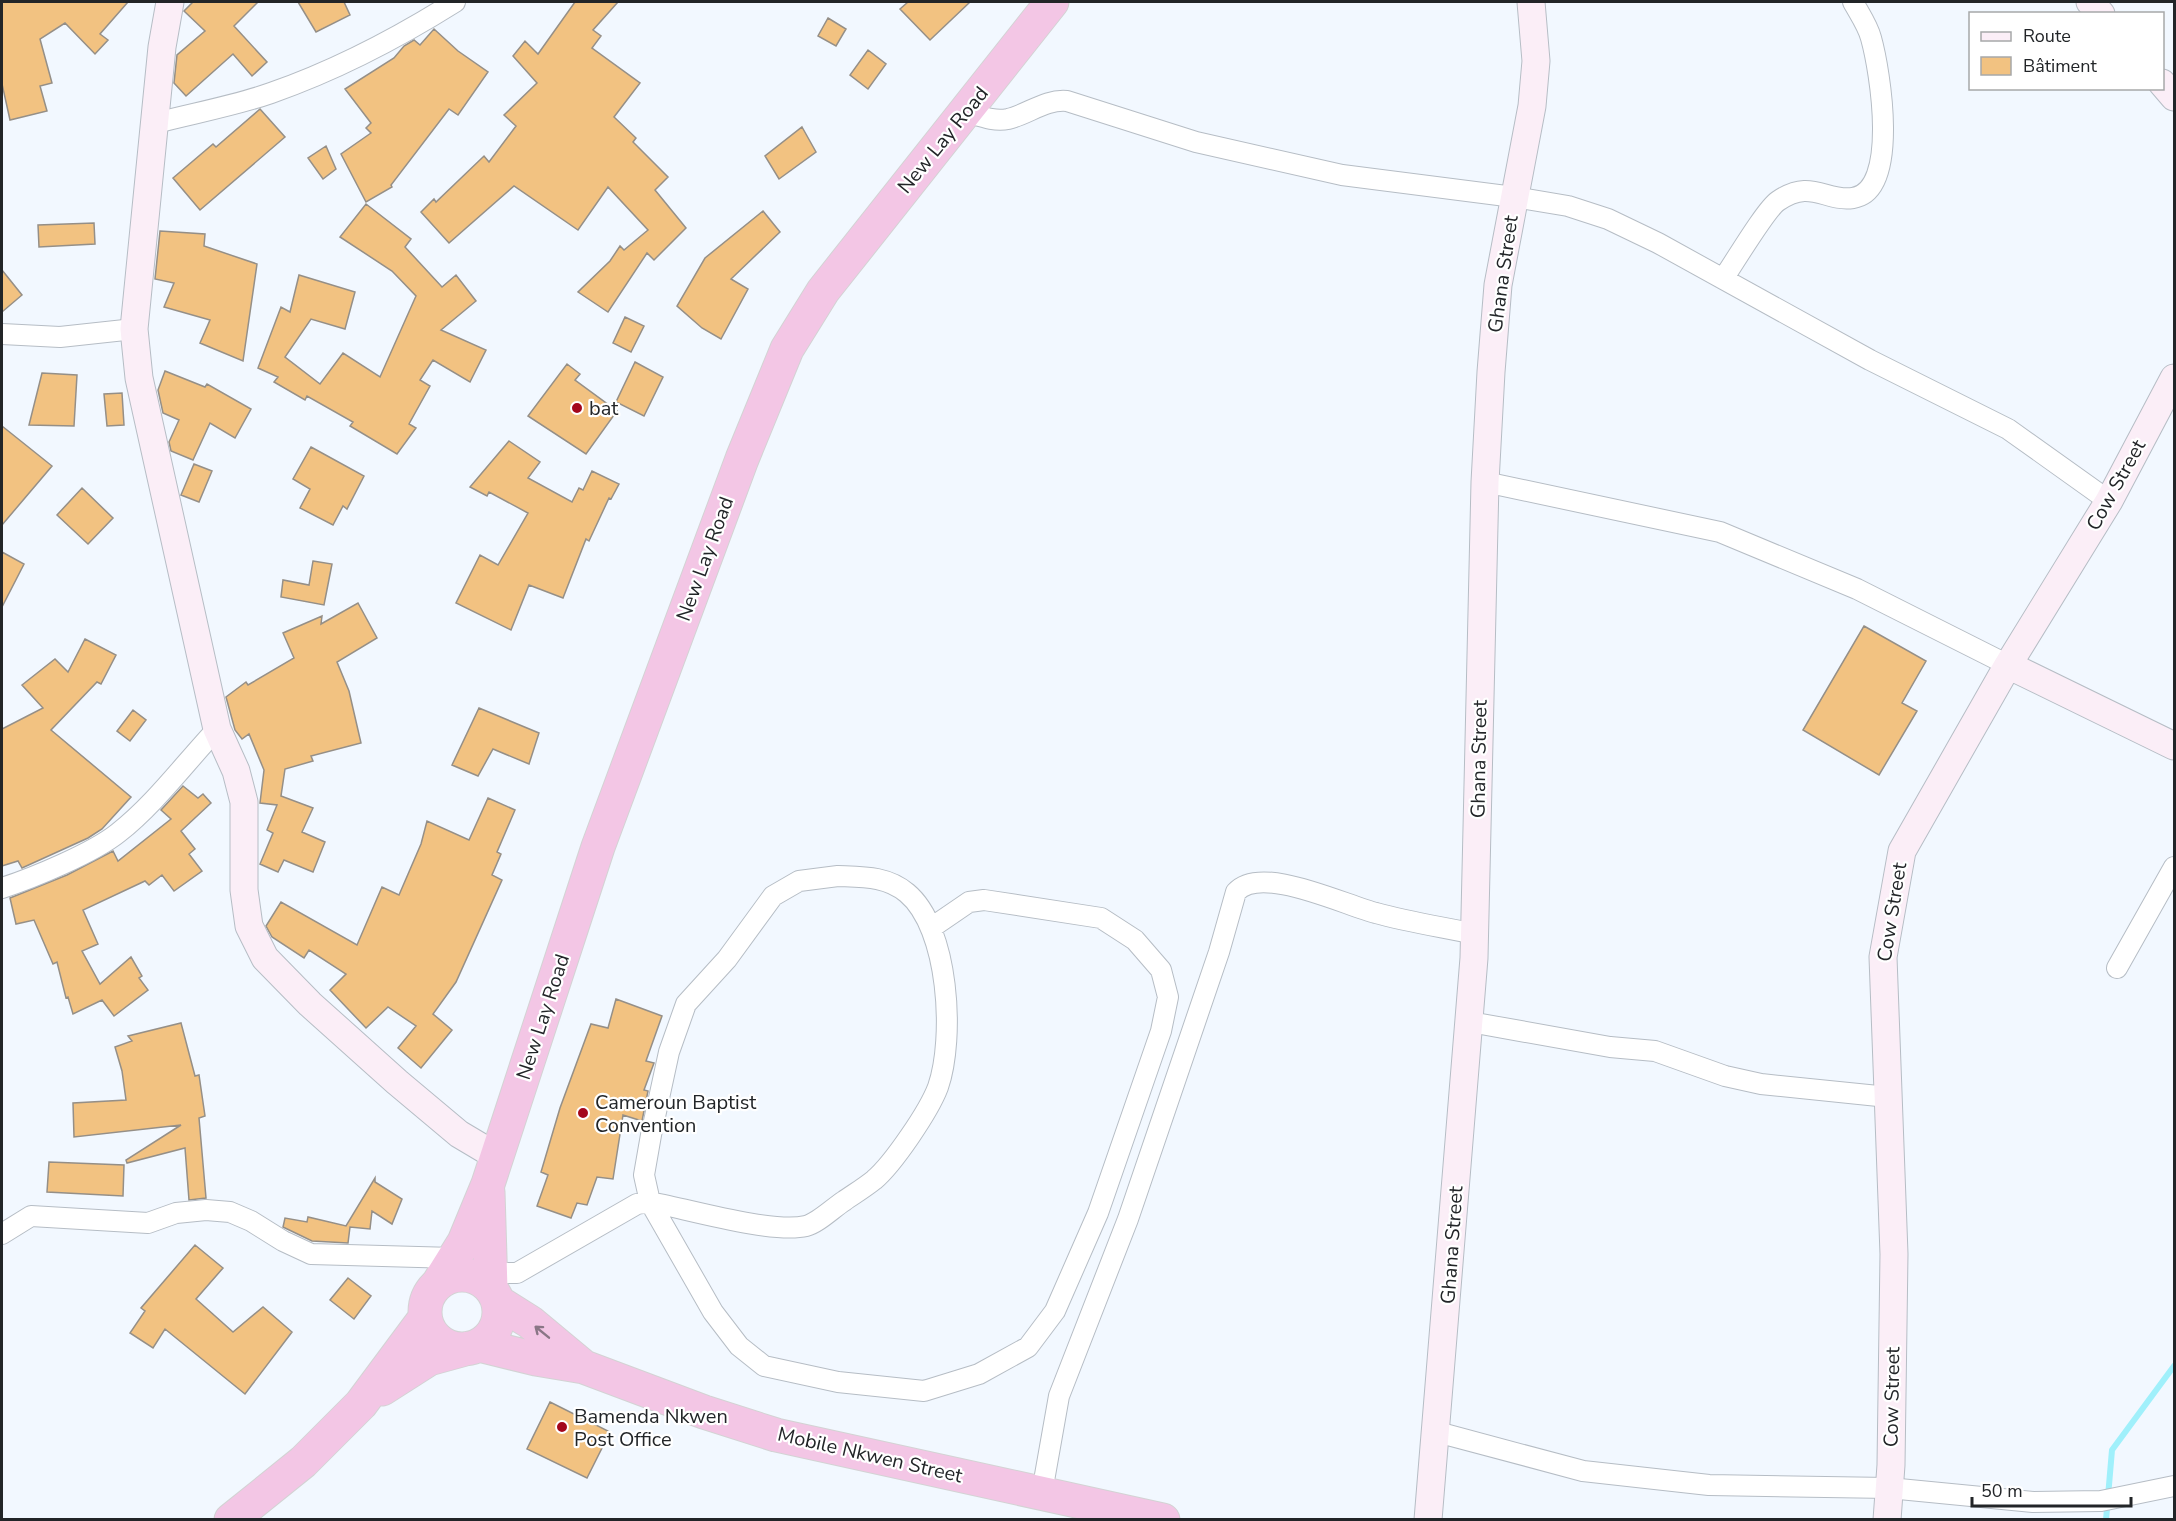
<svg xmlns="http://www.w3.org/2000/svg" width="2176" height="1521" viewBox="0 0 2176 1521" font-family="'Nunito Sans',sans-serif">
<rect width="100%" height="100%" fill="#f2f8ff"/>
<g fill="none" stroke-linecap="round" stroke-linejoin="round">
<path stroke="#a0f0fb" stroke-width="6" d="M2106 1520 2112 1450 2174 1366"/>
</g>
<path fill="#f2c281" stroke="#958f87" stroke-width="1.5" d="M2 2H128L100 34 108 40 95 54 65 23 40 39 52 83 40 86 47 111 10 120 2 84Z
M193 2H258L234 26 267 62 252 76 233 54 186 96 174 83 177 55 205 31 184 11Z
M298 2H344L350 15 316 32Z
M575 2H618L593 30 601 36 592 48 640 83 614 117 636 138 633 142 668 177 655 190 686 228 654 260 647 253 608 312 578 292 610 261 620 246 624 250 648 230 608 187 578 230 514 186 449 243 421 212 434 199 436 202 484 156 489 162 516 126 504 115 537 83 513 56 525 41 538 54Z
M908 2H970L930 40 900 9Z
M828 18 846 29 836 46 818 36Z
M434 29 458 51 488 72 458 115 449 109 391 185 392 187 366 202 341 154 371 133 366 128 371 123 345 89 394 58 404 46 414 40 420 45Z
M868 50 886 64 868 89 850 75Z
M260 109 285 137 200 210 173 178 213 144 216 147Z
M802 127 816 152 779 179 765 156Z
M326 146 336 169 323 179 308 158Z
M366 204 411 239 405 247 442 287 456 275 476 301 441 330 486 350 470 382 433 360 420 380 430 386 409 424 416 428 397 454 350 426 353 422 307 396 305 400 274 382 278 377 258 368 281 307 290 312 299 275 355 292 345 329 311 319 285 357 320 384 343 353 380 377 416 296 392 271 340 237Z
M763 211 780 232 731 279 748 289 721 339 702 328 677 306 705 258Z
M94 223 95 244 39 247 38 225Z
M160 231 205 234 204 246 257 264 243 361 200 343 210 320 164 307 174 283 155 279Z
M2 270 22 295 2 312Z
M625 317 644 326 631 352 613 343Z
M635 362 663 377 644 416 616 402Z
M567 364 580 374 575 380 617 411 586 454 528 416Z
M165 371 205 387 207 384 251 409 235 438 210 423 193 460 171 451 169 442 179 420 163 413 158 390Z
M42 373 77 375 74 426 29 425Z
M122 393 124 425 107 426 104 394Z
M2 426 52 466 2 525Z
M509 441 540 462 528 478 572 502 579 488 583 490 592 471 619 484 611 499 609 498 589 541 586 539 563 598 529 585 511 630 456 603 480 555 498 565 528 513 489 492 487 496 470 487Z
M311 447 364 476 347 509 343 506 333 525 300 508 310 489 293 479Z
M194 464 212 471 199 502 181 495Z
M82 488 113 518 88 544 57 515Z
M2 552 24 564 2 607Z
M313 561 332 564 324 605 281 597 283 580 309 585Z
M358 603 377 638 337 662 349 691 361 743 311 756 313 761 285 769 281 796 313 808 302 832 325 842 313 872 284 860 278 872 260 864 273 833 267 830 277 805 260 803 264 770 249 734 242 739 235 730 226 697 246 682 248 685 294 658 283 633 322 616 321 624Z
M1864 626 1926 661 1902 703 1917 711 1879 775 1803 730Z
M85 639 116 655 101 684 97 682 51 730 131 797 102 829 88 838 22 868 18 861 2 866V729L43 708 22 685 55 659 68 672Z
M479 708 539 733 529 764 493 749 478 776 452 765Z
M133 710 146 720 130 741 117 731Z
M183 786 198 798 203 794 211 803 181 831 195 849 189 854 202 871 174 891 162 875 149 885 145 881 83 910 98 944 82 951 100 984 131 957 142 976 139 978 148 990 114 1016 102 1000 73 1014 68 997 66 998 57 962 53 964 34 920 16 924 10 898 67 875 113 851 118 861 171 819 161 810Z
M488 798 515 810 497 852 501 854 492 875 502 880 456 982 433 1014 452 1030 421 1068 398 1048 416 1026 388 1007 366 1028 330 990 346 974 309 950 304 958 272 937 266 926 281 902 357 945 382 887 399 895 421 844 427 821 469 840Z
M616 999 662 1016 646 1061 654 1063 644 1090 648 1091 642 1121 623 1115 613 1179 597 1177 587 1205 577 1203 571 1218 537 1206 548 1175 541 1172 560 1108 591 1024 608 1028Z
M181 1023 195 1076 199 1075 205 1116 199 1118 206 1198 189 1200 185 1148 127 1163 126 1160 181 1125 74 1137 73 1103 126 1100 122 1071 115 1047 132 1041 128 1036Z
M49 1162 124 1165 123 1196 47 1192Z
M375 1178V1182L402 1199 392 1224 372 1211 370 1229 350 1227 348 1243 312 1241 283 1227 285 1218 307 1222 308 1217 346 1226Z
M195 1245 223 1268 196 1299 233 1332 263 1307 292 1332 245 1394 165 1329 153 1348 130 1333 145 1311 141 1308Z
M348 1278 371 1296 354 1319 330 1300Z
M550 1402 610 1432 587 1478 527 1449Z"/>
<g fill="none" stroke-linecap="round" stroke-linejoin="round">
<g stroke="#b6bdc5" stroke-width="22">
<path id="street" d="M966 112C980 116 994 122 1008 119 1029 114 1045 99 1067 101L1196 142 1342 175 1514 197 1568 206 1608 219 1658 243 1870 360 2008 429 2109 501
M156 123C194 113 234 106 271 93 337 70 396 39 455 2
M1723 279C1734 263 1766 209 1778 201 1811 178 1825 202 1853 198 1900 191 1880 70 1871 38 1868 26 1859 13 1853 2
M2 334 60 337 134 329
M1485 482 1720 532 1857 589 2008 665
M838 876C863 877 887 876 907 893 949 928 955 1038 938 1087 929 1111 893 1164 874 1180 864 1188 854 1194 844 1201 833 1208 818 1223 806 1226 772 1234 687 1209 650 1202L644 1175 651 1135 669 1052 686 1004 727 959 773 896 799 881Z
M2 888C33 878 93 853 118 833 155 804 185 763 217 729
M2117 968 2174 867
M1470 1022 1610 1047 1655 1051 1725 1076 1761 1084 1888 1097
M2 1234 31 1216 148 1223 176 1213 206 1210 230 1212 251 1221 283 1241 311 1254 454 1258
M491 1273H517L637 1204 650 1202 713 1312 739 1346 764 1366 838 1382 924 1391 979 1374 1028 1347 1055 1311 1098 1213 1161 1031 1168 997 1161 970 1135 940 1101 918 984 900 969 902 931 928
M1437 1432 1583 1471 1709 1485 1889 1488 2033 1502 2101 1501 2174 1486
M1042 1492 1059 1396 1128 1219 1219 952 1236 892C1261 864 1344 905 1376 913 1408 922 1442 927 1475 934"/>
</g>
<g stroke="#b6bdc5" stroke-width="29">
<path id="secondary" d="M170 2 162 47 134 329 139 378 217 729 236 771 244 802V890L249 926 265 958 310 1004 397 1082 459 1134 496 1156
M2090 2 2101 14
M2162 83 2174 97
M2008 665 2174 746
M1428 1520 1474 958 1485 482 1491 372 1498 285 1532 106 1536 61 1531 2
M1887 1520 1891 1465 1894 1254 1883 957 1902 851 2008 665 2109 501 2174 378"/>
</g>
<g stroke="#d3d3d4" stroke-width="35">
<path id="highway" d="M488 1192 491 1289
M425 1312a37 37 0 1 1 74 0a37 37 0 1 1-74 0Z
M439 1282 464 1242 488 1184 598 847 742 459 787 349 823 291 1052 2
M498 1302 530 1322 584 1367
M479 1345 536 1359 584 1367 704 1412 776 1435 1163 1520
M382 1389 429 1359 469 1348
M231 1520 303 1462 361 1404 425 1318"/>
</g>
<use href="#street" stroke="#fff" stroke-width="20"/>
<use href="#secondary" stroke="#fbeef7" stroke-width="27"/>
<use href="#highway" stroke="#f3c6e5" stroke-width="33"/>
</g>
<defs><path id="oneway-shaft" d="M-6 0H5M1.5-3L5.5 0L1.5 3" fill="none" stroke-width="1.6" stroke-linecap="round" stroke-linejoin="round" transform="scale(1.5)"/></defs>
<use stroke="#8a7686" href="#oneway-shaft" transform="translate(542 1332) rotate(-141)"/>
<g fill="#a3061c" stroke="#fff" stroke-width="2">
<circle cx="577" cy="408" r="6"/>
<circle cx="583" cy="1113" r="6"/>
<circle cx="562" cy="1427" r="6"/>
</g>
<g text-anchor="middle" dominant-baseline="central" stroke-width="4.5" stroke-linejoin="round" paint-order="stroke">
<g font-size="20" fill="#222528" stroke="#fff">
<text transform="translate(943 140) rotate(-51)">New Lay Road</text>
<text transform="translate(1503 274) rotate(-82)">Ghana Street</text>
<text transform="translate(2116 485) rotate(-61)">Cow Street</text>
<text transform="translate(705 559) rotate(-70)">New Lay Road</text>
<text transform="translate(1479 759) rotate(-89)">Ghana Street</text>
<text transform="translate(1892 912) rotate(-81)">Cow Street</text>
<text transform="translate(543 1017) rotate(-72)">New Lay Road</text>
<text transform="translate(1452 1245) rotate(-86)">Ghana Street</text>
<text transform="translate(1892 1397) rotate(-89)">Cow Street</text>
<text transform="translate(870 1455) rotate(13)">Mobile Nkwen Street</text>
</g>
<g font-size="20" fill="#222528" stroke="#fff" text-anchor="start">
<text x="589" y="408">bat</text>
<text x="595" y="1102">Cameroun Baptist<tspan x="595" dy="23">Convention</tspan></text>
<text x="574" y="1416">Bamenda Nkwen<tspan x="574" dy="23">Post Office</tspan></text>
</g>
</g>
<rect width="2176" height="1521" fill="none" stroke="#222528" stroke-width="6"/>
<rect x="1969" y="12" width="195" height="78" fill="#ffffff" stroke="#a7a8a9" stroke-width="1.5"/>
<rect x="1981" y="32" width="30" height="9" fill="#fbeef7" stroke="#a7a8a9" stroke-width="1.5"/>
<text x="2023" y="42" font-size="18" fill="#222528">Route</text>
<rect x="1981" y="57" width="30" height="18" fill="#f2c281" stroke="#a7a8a9" stroke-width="1.5"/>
<text x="2023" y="72" font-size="18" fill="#222528">Bâtiment</text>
<path d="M1972 1497v9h159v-9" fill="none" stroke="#222528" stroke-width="3"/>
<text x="1981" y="1497" font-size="18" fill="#222528" stroke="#ffffff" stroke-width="4.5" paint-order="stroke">50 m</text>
</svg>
